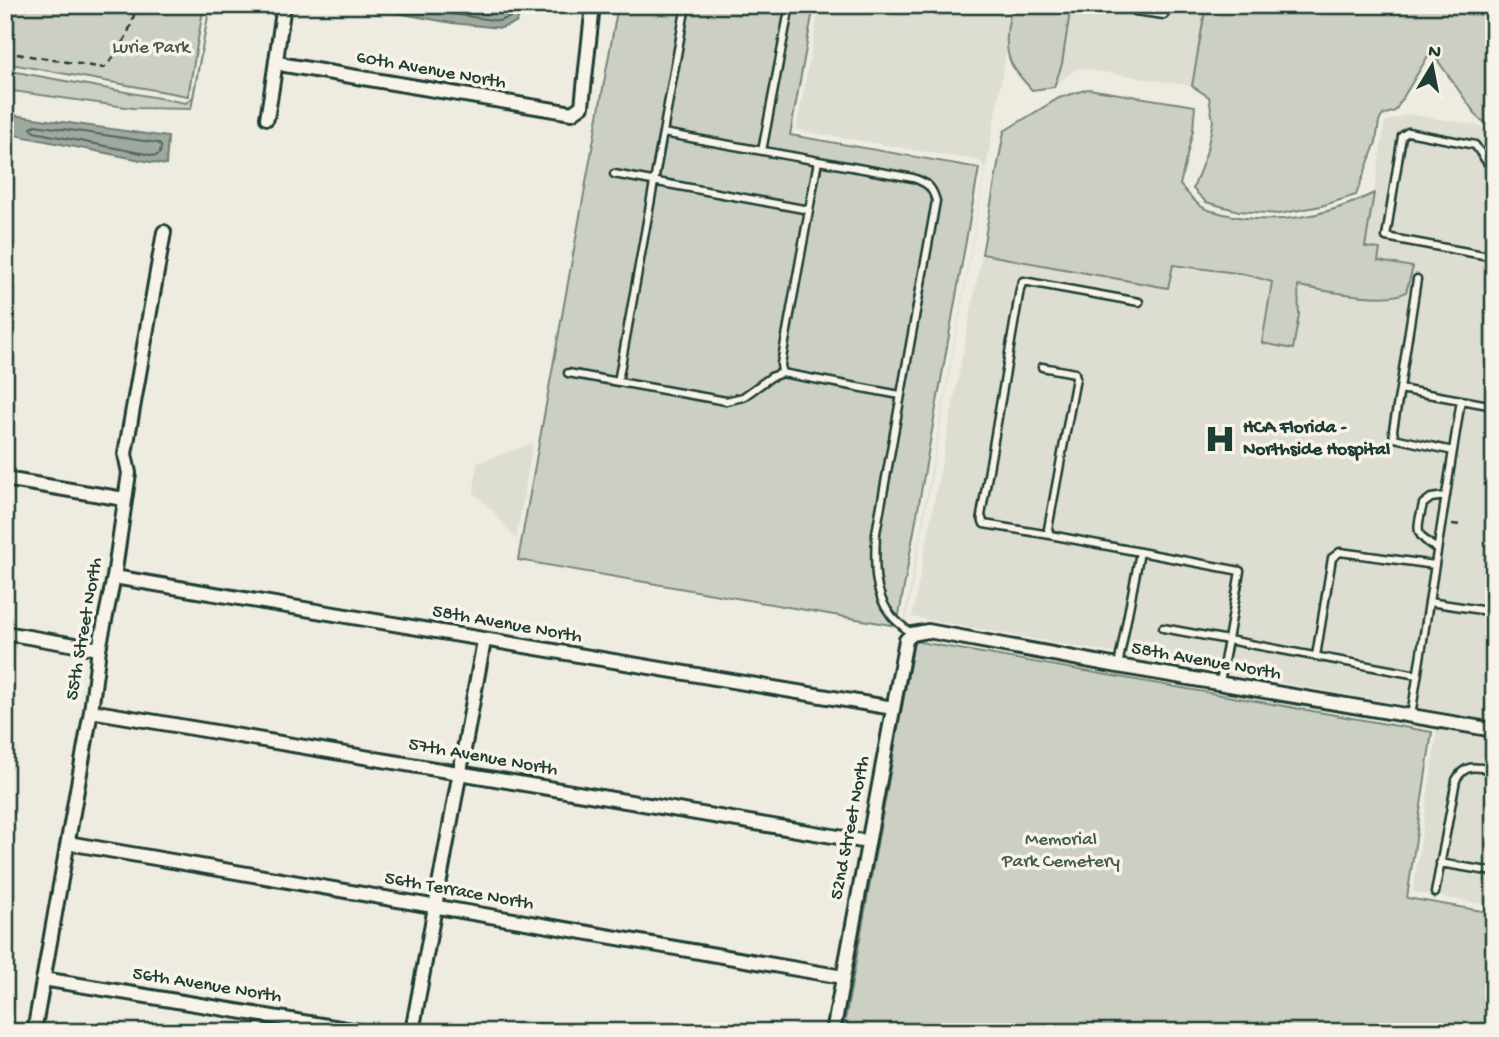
<svg xmlns="http://www.w3.org/2000/svg" width="1499" height="1037" viewBox="0 0 1499 1037" font-family="'Gochi Hand',sans-serif">
<rect width="100%" height="100%" fill="#eeece1"/>
<filter id="ink" filterUnits="userSpaceOnUse"><feTurbulence type="fractalNoise" baseFrequency=".0143" numOctaves="2"/><feDisplacementMap in="SourceGraphic" scale="14" xChannelSelector="R" yChannelSelector="G"/><feConvolveMatrix kernelMatrix="1 2 1 2 8 2 1 2 1" color-interpolation-filters="sRGB"/></filter>
<g filter="url(#ink)">
<path fill="#ddddd2" d="M820 5H1013L1006 54 905 627H903L985 169 980 161 796 130Z
M1071 5H1206L1192 86 1078 68 1055 85 1062 64Z
M1408 114 1481 126 1494 144V721L912 617 982 254 1012 182 1180 185 1203 208 1238 218 1279 221 1322 212 1361 199 1374 193 1385 122Z
M533 443 516 539 493 511 474 493 477 463Z
M1434 727 1494 737V906L1413 892 1437 733Z"/>
<path fill="#cccfc4" stroke="#76867c" stroke-width="2" d="M5 5H204L188 96 5 63Z
M210 5 191 109 133 108 5 90V70L186 103 193 97Z
M618 5H814L790 135 979 168 897 626 518 560Z
M1013 5H1071L1062 64 1054 87 1032 90C1014 70 1005 62 1007 34 1008 24 1009 14 1013 5Z
M1206 5H1494V134L1485 122 1479 119 1431 51 1395 111 1383 115 1379 121 1376 142 1356 195 1321 206 1279 214 1239 211 1206 202 1193 189 1206 154 1213 121 1209 97 1192 86Z
M1088 89 1195 106 1193 130 1180 185C1187 192 1195 204 1204 208 1208 211 1215 211 1220 213 1271 227 1327 217 1374 193L1365 247 1380 249 1378 261 1413 267 1406 292C1388 304 1321 290 1298 286L1299 315 1293 349 1262 343 1272 282 1245 274 1173 265 1168 288 982 254 1004 131 1059 98Z
M914 641 1432 732 1407 898 1494 913V1032H843Z"/>
<path fill="#9fa99f" stroke="#6c7e74" stroke-width="2" d="M379 5H524L516 23 501 28 452 23 380 10Z
M6 114 168 137 166 165 5 133Z"/>
<g fill="none" stroke-linecap="round" stroke-linejoin="round">
<path stroke="#52685f" stroke-width="2" d="M392 5 499 21 511 17 516 5
M35 125 158 143 161 146 160 153 156 156 34 132 31 128Z"/>
<g stroke="#1f3d34" stroke-width="11">
<path id="lane" d="M1136 5 1135 11 1164 15 1166 5
M663 133 913 178C927 183 932 186 936 201L876 533C875 560 872 592 891 615 896 622 905 628 912 634
M762 151 790 5
M1494 172 1475 145 1408 132 1402 136 1386 237 1494 257
M614 174 809 210
M1417 279 1400 389 1494 406
M1042 367 1075 373 1076 378 1048 529 1050 535 1140 552
M568 373 726 401 743 397 771 377 782 373 900 395
M782 373 781 364 818 161
M618 382 686 5
M1400 389 1393 430 1394 438 1453 451
M1050 535 984 524 981 516 1020 289 1023 281 1139 302
M1437 549C1413 534 1417 530 1423 504L1431 498 1446 496
M1429 602 1494 612
M1316 656 1332 558 1340 552 1435 565
M1118 666 1140 552 1240 571 1228 640 1163 628
M1220 682 1228 640 1417 675
M1411 716 1461 400
M1440 863 1494 872
M1435 893 1456 780C1465 763 1477 767 1494 770"/>
</g>
<g stroke="#1f3d34" stroke-width="18">
<path id="street" d="M278 61 285 65 572 113 582 106 593 5
M267 118C274 80 278 43 284 5
M5 479 124 499
M114 577 893 708
M5 633 99 649
M91 711 868 842
M68 843 843 977
M43 979 364 1032
M34 1032 91 711 99 649 114 577 129 473 125 454 164 232
M412 1032 484 641
M833 1032 906 640 912 634 928 631 1118 666 1494 730"/>
</g>
<path stroke="#1f3d34" stroke-width="2.5" stroke-dasharray="7 5" stroke-linecap="butt" d="M5 52 104 68C121 50 132 29 136 5
M1452 524 1463 525"/>
<use href="#lane" stroke="#f7f3e8" stroke-width="6"/>
<use href="#street" stroke="#f7f3e8" stroke-width="12"/>
</g>
</g>
<defs>
<g id="hospital-bare" transform="scale(2.415)"><path d="M-5-5h3v3.5h4V-5h3V5h-3V1.5h-4V5h-3Z" fill="#1f3d34" stroke="#f7f3e8" stroke-width="2.5" paint-order="stroke"/></g>
</defs>
<g fill-rule="evenodd">
<use href="#hospital-bare" x="1220" y="439"/>
</g>
<g text-anchor="middle" dominant-baseline="central" stroke-width="7" stroke-linejoin="round" paint-order="stroke">
<g font-size="19" fill="#425a51" stroke="#f7f3e8">
<text x="151" y="48">Lurie Park</text>
<text x="1061" y="840">Memorial<tspan x="1061" dy="22">Park Cemetery</tspan></text>
</g>
<g font-size="19" fill="#1f3d34" stroke="#f7f3e8">
<text transform="translate(431 71) rotate(10)">60th Avenue North</text>
<text transform="translate(507 625) rotate(10)">58th Avenue North</text>
<text transform="translate(85 629) rotate(-80)">55th Street North</text>
<text transform="translate(1206 662) rotate(10)">58th Avenue North</text>
<text transform="translate(483 758) rotate(10)">57th Avenue North</text>
<text transform="translate(851 828) rotate(-79)">52nd Street North</text>
<text transform="translate(459 892) rotate(10)">56th Terrace North</text>
<text transform="translate(207 986) rotate(9)">56th Avenue North</text>
</g>
<g font-size="19" font-weight="bold" fill="#1f3d34" stroke="#f7f3e8" text-anchor="start">
<text x="1243" y="428">HCA Florida -<tspan x="1243" dy="22">Northside Hospital</tspan></text>
</g>
</g>
<rect width="1499" height="1037" fill="none" stroke="#f7f3e8" stroke-width="28"/>
<rect x="14" y="14" width="1471" height="1009" fill="none" stroke="#1f3d34" stroke-width="2.5" filter="url(#ink)"/>
<g transform="translate(1432 66) rotate(10)" stroke="#f7f3e8" stroke-width="5" paint-order="stroke">
<path d="M0-5L12 26L0 18L-12 26Z" fill="#1f3d34"/>
<text y="-10" font-size="19" font-weight="bold" text-anchor="middle" fill="#1f3d34">N</text>
</g>
</svg>
